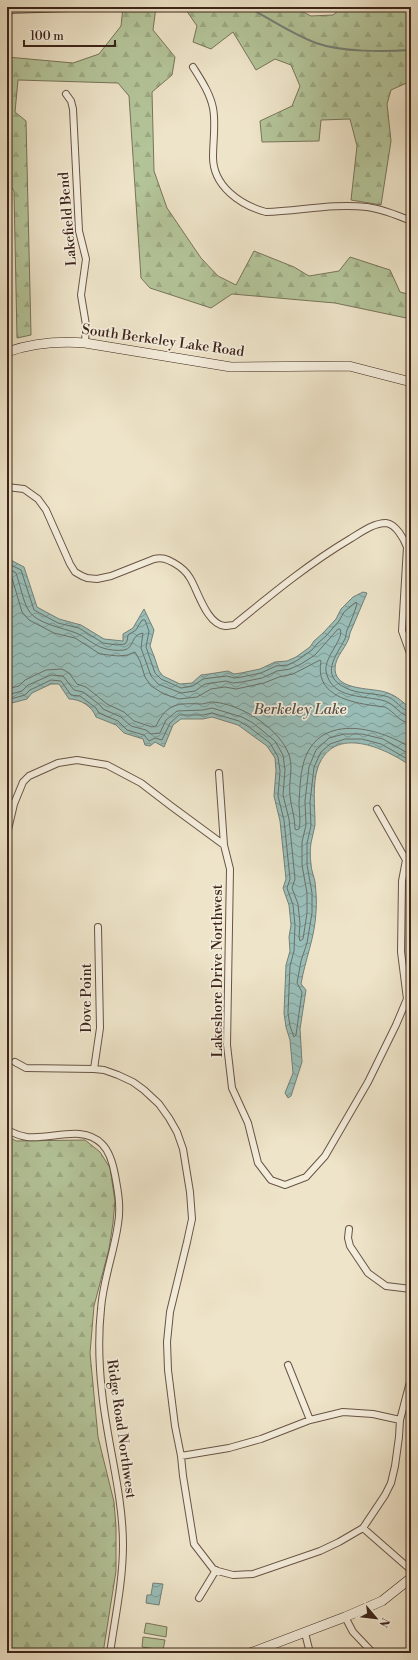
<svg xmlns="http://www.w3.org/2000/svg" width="418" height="1660" viewBox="0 0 418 1660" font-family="'Libre Bodoni',serif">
<defs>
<pattern id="forest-firs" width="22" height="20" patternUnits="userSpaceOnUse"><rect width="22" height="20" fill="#b4c59a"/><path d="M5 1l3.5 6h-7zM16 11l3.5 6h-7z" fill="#9ca984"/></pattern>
<pattern id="water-waves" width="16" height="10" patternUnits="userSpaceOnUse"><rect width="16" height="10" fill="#99beb8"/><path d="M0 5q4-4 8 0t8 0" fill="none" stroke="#7e9a95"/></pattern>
</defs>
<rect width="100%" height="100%" fill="#eee4c9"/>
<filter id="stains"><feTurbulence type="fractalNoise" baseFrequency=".005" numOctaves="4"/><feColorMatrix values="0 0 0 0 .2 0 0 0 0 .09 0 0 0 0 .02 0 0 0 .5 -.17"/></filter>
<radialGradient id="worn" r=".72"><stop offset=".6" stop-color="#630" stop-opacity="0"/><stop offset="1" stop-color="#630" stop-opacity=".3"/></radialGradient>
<path fill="url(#forest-firs)" stroke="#78745a" d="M123 7H156L153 30 175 57 172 75 152 92 154 171 167 208 201 258 218 276 236 285 254 251 294 267 309 276 339 271 350 257 390 270 400 292 411 295V319L335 303 232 294 211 308 150 288 141 278 129 96 118 83 18 80 15 112 26 121 31 335 17 338 14 191 7 181V57L73 63 99 54 121 26Z
M184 7H293L311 16 333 15 343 7H411V81L391 90 387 104 391 141 381 205 351 200 357 146 350 119 321 120 319 141 262 142 260 121 292 106 300 86 291 65 275 59 256 70 233 32 211 49 193 42 197 26Z
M7 1136 16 1141 85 1140 100 1152 110 1168 115 1201 113 1223 109 1249 94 1306 90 1353 98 1437 114 1502 116 1527V1571L103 1653H7Z"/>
<path fill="#b4c59a" stroke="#78745a" d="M146 1623 167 1627 166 1637 144 1633Z
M143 1637 165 1640 163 1650 142 1647Z"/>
<path fill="url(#water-waves)" stroke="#748078" d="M7 558 24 567 37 607 59 619 81 625 104 639 123 641V634L133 628 144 609 154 630 150 646 154 656 159 671 163 676 180 684 192 683 201 675 209 674 228 671 234 674 241 673 260 669 275 662 287 661 296 657 310 647 314 641 323 633 336 619 341 609 353 597 363 592 367 593 350 633C349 646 334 656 335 670 337 692 374 687 388 693 397 696 404 703 411 709V766C385 748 334 724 318 767 312 784 315 807 315 825 314 831 312 837 311 843 310 849 310 857 311 864 311 870 314 876 315 882 316 892 317 902 316 912 315 937 305 960 301 984L306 990 300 1029 302 1062 291 1096 288 1098 285 1093 293 1073 290 1040 286 1027 284 1013 286 965 290 951 289 937 291 925 289 905 283 888 286 879 280 821 274 796 276 771 275 758 267 746 238 725 212 717 203 719H181L173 725 164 747 155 742 150 746 145 745 143 739 124 733 116 725 96 717C92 706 80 699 69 699L59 684H51L32 693 27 699 8 704 7 710Z
M153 1583 163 1584 159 1605 146 1603 147 1595H151Z"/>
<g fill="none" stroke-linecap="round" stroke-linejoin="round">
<path stroke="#6a7168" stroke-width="1" d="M7 563 21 570 34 610 58 623 79 628 103 643 117 645 125 644 127 641 128 635 136 630 142 620H145L149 631 146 647 155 673 161 679 181 688 193 686 203 679 210 678 227 676 234 678 242 677 261 673 276 666 288 665 298 660 312 650 317 644 326 636 339 621 344 612 356 602 357 604C354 613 351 622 347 630 346 633 346 637 345 639 336 656 319 676 346 688 358 694 372 693 385 696 396 698 401 711 411 712
M7 568 16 573C20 584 23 602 29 611 37 624 64 628 76 633 84 636 95 646 103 648 109 650 117 651 124 650 135 648 130 635 143 633L141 648 151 676 158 684 181 693 195 691 205 684 226 681 233 683 242 682 262 678 277 671 290 669 301 664 315 655 338 629H340C345 638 324 657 326 671 331 700 365 695 385 701 395 704 400 716 411 717
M7 575 12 578 22 612 29 620 54 633 75 638 100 654 118 656 128 655 135 652 140 661 145 677 151 686 164 694 179 699 197 697 211 689 225 687 236 689 264 683 279 677 293 674 320 660 321 661C315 693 345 701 369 705 374 706 380 706 385 707 395 712 399 723 411 723
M7 689 19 686 25 680 46 670 62 669 69 673 77 684 86 687 107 704 124 712 134 721 152 727 156 726C167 703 178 703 201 704 205 704 208 702 213 702 240 704 275 726 287 750 295 765 288 781 290 796 291 807 295 817 295 829L296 830 299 829C301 821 299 811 299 802 300 790 300 776 303 765 316 712 377 726 411 748
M7 695 22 691 28 685 51 675 63 676 74 690 83 692 100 705 103 709 121 717 131 726 146 730 151 734 160 733 166 720 177 711 203 710 212 708 242 717 253 723 275 741 283 755 285 770 283 795 289 819 295 879 292 888 298 904 300 924 299 937 300 941 303 939 307 913V893L302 865V842L306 825 305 801 309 767 316 750 329 738 344 734H362L383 739 411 755
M7 700 25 695 30 690 51 680 61 681 71 695 80 696 96 708 99 713 118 721 127 730 144 735 149 741 155 738 162 740 170 723 179 715H203L212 713 239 721 249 727 270 743 278 757 280 771 278 796 284 820 290 879 287 888 293 905 295 925 294 951 290 966 288 1013 290 1026 294 1037 296 1035 302 992 297 983 301 961 307 943 312 913V893L307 865V843L311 826 310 802 314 767 321 752 330 744 345 739H362L381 744 411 761"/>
<path stroke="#748078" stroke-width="2" d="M248 7C270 19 292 34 316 43 341 52 384 52 411 50"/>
<g stroke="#685445" stroke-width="8">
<path id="street" d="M7 10 70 8
M193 67C201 80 210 93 213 108 216 123 213 141 213 157 213 186 240 205 266 212 300 211 333 203 367 207 382 209 397 215 411 221
M66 94 71 101 73 109 79 231 86 259 81 295 86 325 85 343
M7 487 24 489 38 499 46 510 70 564 75 572 82 576 87 578 97 579 111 576 154 559C162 557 167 559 174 563 181 567 186 571 190 578 198 591 207 625 225 626 228 626 231 625 234 625 272 594 308 564 350 539 360 533 373 523 386 523 396 524 404 539 407 547L402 631 411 656
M219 773 224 845
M377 809 406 860
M7 834 14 804 23 782 29 776 58 763 77 760 107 765 141 783 171 806 224 845 230 869 227 1045 232 1088 248 1123 258 1163 271 1180 285 1185 306 1177 325 1156 368 1082 396 1025 407 999 401 952 402 881 406 860 411 859
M15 1062 26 1068 94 1069 104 1070 118 1075 133 1082 144 1090 159 1104 169 1118 177 1132 183 1149 190 1192 192 1219 187 1242 170 1312 167 1342 168 1370 175 1426 181 1456 183 1476 194 1544 214 1570 233 1575 253 1574 320 1551 339 1542 363 1528 385 1495 391 1483 395 1466 399 1437 400 1420 411 1378
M94 1069 100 1028 98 927
M7 1130C13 1133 20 1136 27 1137 52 1140 82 1124 102 1144 110 1152 113 1164 115 1175 118 1191 121 1207 118 1224 114 1253 103 1280 101 1309 98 1337 99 1365 102 1392 107 1443 123 1494 123 1545 123 1581 115 1618 110 1653
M349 1229 348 1238 350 1246 368 1273 386 1286 411 1289
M288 1365 310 1420
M181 1456 229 1448 261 1439 310 1420 343 1412 373 1414 400 1420
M363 1528 411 1570
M199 1598 216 1570
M345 1617 353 1632 373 1653
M305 1633 310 1653"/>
</g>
<g stroke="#3c2419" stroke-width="10">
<path id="secondary" d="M7 352C33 343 58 341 85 343L231 367 349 366 411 382
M250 1653 345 1617 382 1601 411 1578"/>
</g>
<use href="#street" stroke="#f4eddc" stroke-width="6"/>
<use href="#secondary" stroke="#f4eddc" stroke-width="9"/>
</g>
<g text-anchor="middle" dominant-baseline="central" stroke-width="3.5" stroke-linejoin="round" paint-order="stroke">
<g font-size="14" fill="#3c2419" stroke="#f4eddc">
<text transform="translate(68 219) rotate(-95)">Lakefield Bend</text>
<text transform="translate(163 341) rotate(8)">South Berkeley Lake Road</text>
<text transform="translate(218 971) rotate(-90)">Lakeshore Drive Northwest</text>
<text transform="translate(87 998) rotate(-90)">Dove Point</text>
<text transform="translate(121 1429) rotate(82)">Ridge Road Northwest</text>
</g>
<g font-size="15" font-style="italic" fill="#585249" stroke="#f4eddc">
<text x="300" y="709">Berkeley Lake</text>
</g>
</g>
<rect width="418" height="1660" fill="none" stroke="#eee4c9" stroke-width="24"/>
<rect x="8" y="8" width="402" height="1644" fill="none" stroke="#3c2419" stroke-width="2"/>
<rect x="12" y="12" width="394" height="1636" fill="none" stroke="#3c2419"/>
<g transform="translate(376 1618) rotate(118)" stroke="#f4eddc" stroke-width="3" paint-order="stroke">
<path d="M0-3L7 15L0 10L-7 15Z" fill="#3c2419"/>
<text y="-6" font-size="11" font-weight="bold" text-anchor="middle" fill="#3c2419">N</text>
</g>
<path d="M24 40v6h91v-6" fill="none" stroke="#3c2419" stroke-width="2"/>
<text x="30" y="40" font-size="12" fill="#3c2419" stroke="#f4eddc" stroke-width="3" paint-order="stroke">100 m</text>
<rect width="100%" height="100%" filter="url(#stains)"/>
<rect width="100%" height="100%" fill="url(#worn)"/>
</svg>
